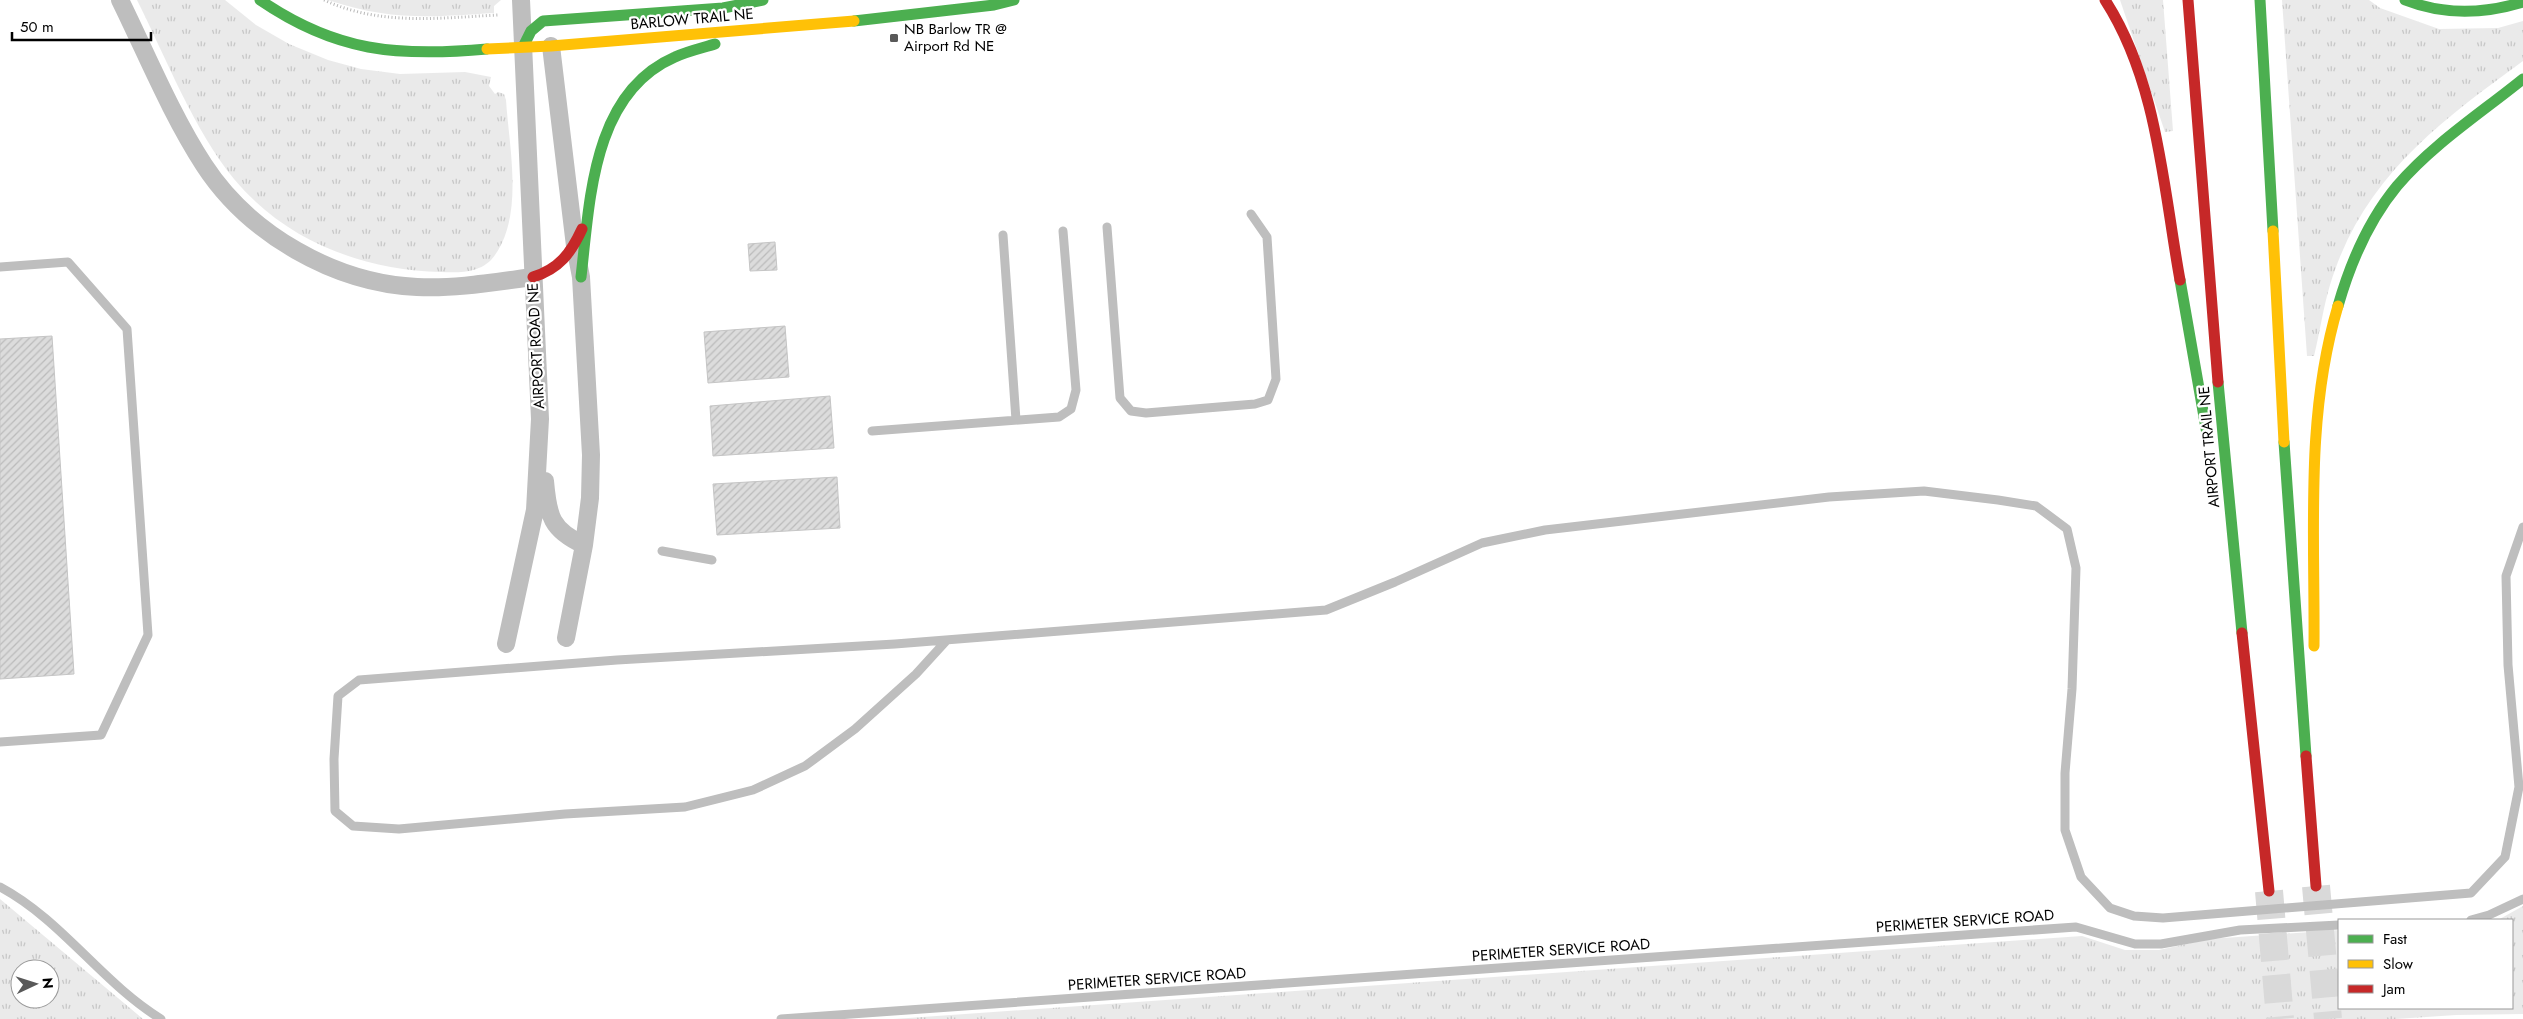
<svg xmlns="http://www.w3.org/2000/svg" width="2523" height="1019" viewBox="0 0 2523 1019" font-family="Jost,sans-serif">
<defs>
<pattern id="grass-tufts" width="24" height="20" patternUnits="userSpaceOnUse" patternTransform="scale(1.25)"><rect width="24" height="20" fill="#eaeaea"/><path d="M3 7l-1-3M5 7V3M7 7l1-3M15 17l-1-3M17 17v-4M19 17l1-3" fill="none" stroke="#c7c7c7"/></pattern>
<pattern id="building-hatch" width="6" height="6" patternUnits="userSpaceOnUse" patternTransform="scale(1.25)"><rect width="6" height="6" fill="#dcdcdc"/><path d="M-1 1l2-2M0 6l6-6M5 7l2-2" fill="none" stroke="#bbb"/></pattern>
</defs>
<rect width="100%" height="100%" fill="#fff"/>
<path fill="url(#grass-tufts)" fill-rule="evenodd" d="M137 0H225L256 25 289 44 328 60 361 69 400 74 465 72 491 77 489 86 495 94 498 92 504 94 506 100C509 147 524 214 495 255 483 273 460 273 441 272 362 270 286 241 234 179 195 132 165 56 137 0Z
M328 0H501L494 6V13C431 17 390 21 328 0Z
M2120 0H2163L2173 131 2165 132Z
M2282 0H2369L2380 8 2439 29 2498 28 2523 21V61C2438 123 2362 179 2330 285 2323 308 2320 332 2314 356H2307Z
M0 899 143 1019H0ZM20 969H50V999H20Z
M2523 906V1014L2456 1015 2396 1019H894L2082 936 2125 950H2159L2209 939 2339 930V1008H2512V920H2498Z"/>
<path fill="url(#building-hatch)" stroke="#c5c5c5" d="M775 242 777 270 750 271 748 244Z
M785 326 789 377 708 383 704 332Z
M52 336 74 674 0 679V339Z
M830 396 834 448 713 456 710 406Z
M837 477 840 528 717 535 713 484Z"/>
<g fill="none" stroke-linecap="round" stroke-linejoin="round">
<path stroke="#d9d9d9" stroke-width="28" stroke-dasharray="28 14" stroke-linecap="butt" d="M2316 886 2328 1019
M2269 891 2280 1019"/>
<path stroke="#b8b8b8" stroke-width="3" stroke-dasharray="1 2.5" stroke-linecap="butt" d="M324 0C380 26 438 18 498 15"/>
<path stroke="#bebebe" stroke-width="9" d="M1107 227 1120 398 1131 411 1146 413 1255 404 1268 400 1276 379 1267 237 1251 214
M1003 235 1016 420
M0 267 68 262 127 329 148 635 101 735 0 742
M872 431 1059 417 1071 409 1076 390 1063 231
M662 551 712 560
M947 640 916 674 855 729 805 766 753 790 685 807 565 814 399 829 353 826 335 811 334 759 338 696 359 680 617 660 895 644 1326 610 1395 582 1482 543 1545 530 1829 497 1924 491 1998 500 2036 506 2067 529 2076 568 2072 689 2065 773V830L2081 877 2110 908 2134 916 2163 918 2471 893 2505 857 2519 787 2508 665 2506 576 2523 527
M0 887C62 920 102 983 161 1019
M2471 920 2489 915 2523 899
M781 1019 2076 927 2135 944H2161L2240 930 2339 925"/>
<path stroke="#bebebe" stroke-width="18" d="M120 0C147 55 171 114 204 165 249 234 334 283 417 287 455 289 495 282 533 277
M551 46 575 246 581 277 591 455 590 498 584 545 566 638
M545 481C548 516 551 530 584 545
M506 644 535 510 540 419 521 0"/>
<path stroke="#4caf50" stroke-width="11" d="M260 0C336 52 397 57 487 49
M2260 0 2273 231
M2405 0C2443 15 2484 14 2523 2
M854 21 994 5 1014 0
M524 45 531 31 543 21 723 8 763 0
M581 277C590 200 592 93 675 57 688 51 702 48 715 44
M2180 280 2207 434
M2338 306C2350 264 2369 220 2397 186 2433 144 2481 113 2523 79
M2218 382 2242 633
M2284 442 2306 756"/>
<path stroke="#ffc107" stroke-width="11" d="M487 49 551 46 854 21
M2273 231 2284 442
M2314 646C2315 533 2305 416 2338 306"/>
<path stroke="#c62828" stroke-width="11" d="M2105 0C2158 82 2163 187 2180 280
M2188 0 2218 382
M533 277C559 269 571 253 582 229
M2242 633 2269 891
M2306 756 2316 886"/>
</g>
<rect fill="#595959" stroke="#fff" stroke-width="2" x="889" y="33" width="10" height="10" rx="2.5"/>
<g text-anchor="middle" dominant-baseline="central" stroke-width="4.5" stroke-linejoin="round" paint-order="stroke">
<g font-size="15" fill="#000" stroke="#fff">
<text transform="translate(692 19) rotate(-5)">BARLOW TRAIL NE</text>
<text transform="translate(536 346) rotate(-93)">AIRPORT ROAD NE</text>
<text transform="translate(2209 447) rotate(-95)">AIRPORT TRAIL NE</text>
<text transform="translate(1965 921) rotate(-4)">PERIMETER SERVICE ROAD</text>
<text transform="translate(1561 950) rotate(-4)">PERIMETER SERVICE ROAD</text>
<text transform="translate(1157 979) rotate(-4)">PERIMETER SERVICE ROAD</text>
</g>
<g font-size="15" fill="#000" stroke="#fff" text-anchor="start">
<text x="904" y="29">NB Barlow TR @<tspan x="904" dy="17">Airport Rd NE</tspan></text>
</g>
</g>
<rect x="2338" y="919" width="175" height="90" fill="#ffffff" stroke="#999999"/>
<rect x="2348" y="935" width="25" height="8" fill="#4caf50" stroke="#999999"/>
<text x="2383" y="944" font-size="15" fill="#000000">Fast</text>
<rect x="2348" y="960" width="25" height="8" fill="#ffc107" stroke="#999999"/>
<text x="2383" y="969" font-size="15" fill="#000000">Slow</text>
<rect x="2348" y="985" width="25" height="8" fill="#c62828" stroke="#999999"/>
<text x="2383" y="994" font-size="15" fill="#000000">Jam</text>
<g transform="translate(35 984) rotate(86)"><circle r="24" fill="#ffffff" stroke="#999999"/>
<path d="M0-4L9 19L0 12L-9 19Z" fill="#595959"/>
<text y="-8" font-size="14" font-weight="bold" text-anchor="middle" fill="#000000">N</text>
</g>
<path d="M12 32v8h139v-8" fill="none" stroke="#000000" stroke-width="2.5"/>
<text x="20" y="32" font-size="15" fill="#000000" stroke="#ffffff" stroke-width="4" paint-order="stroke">50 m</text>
</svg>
